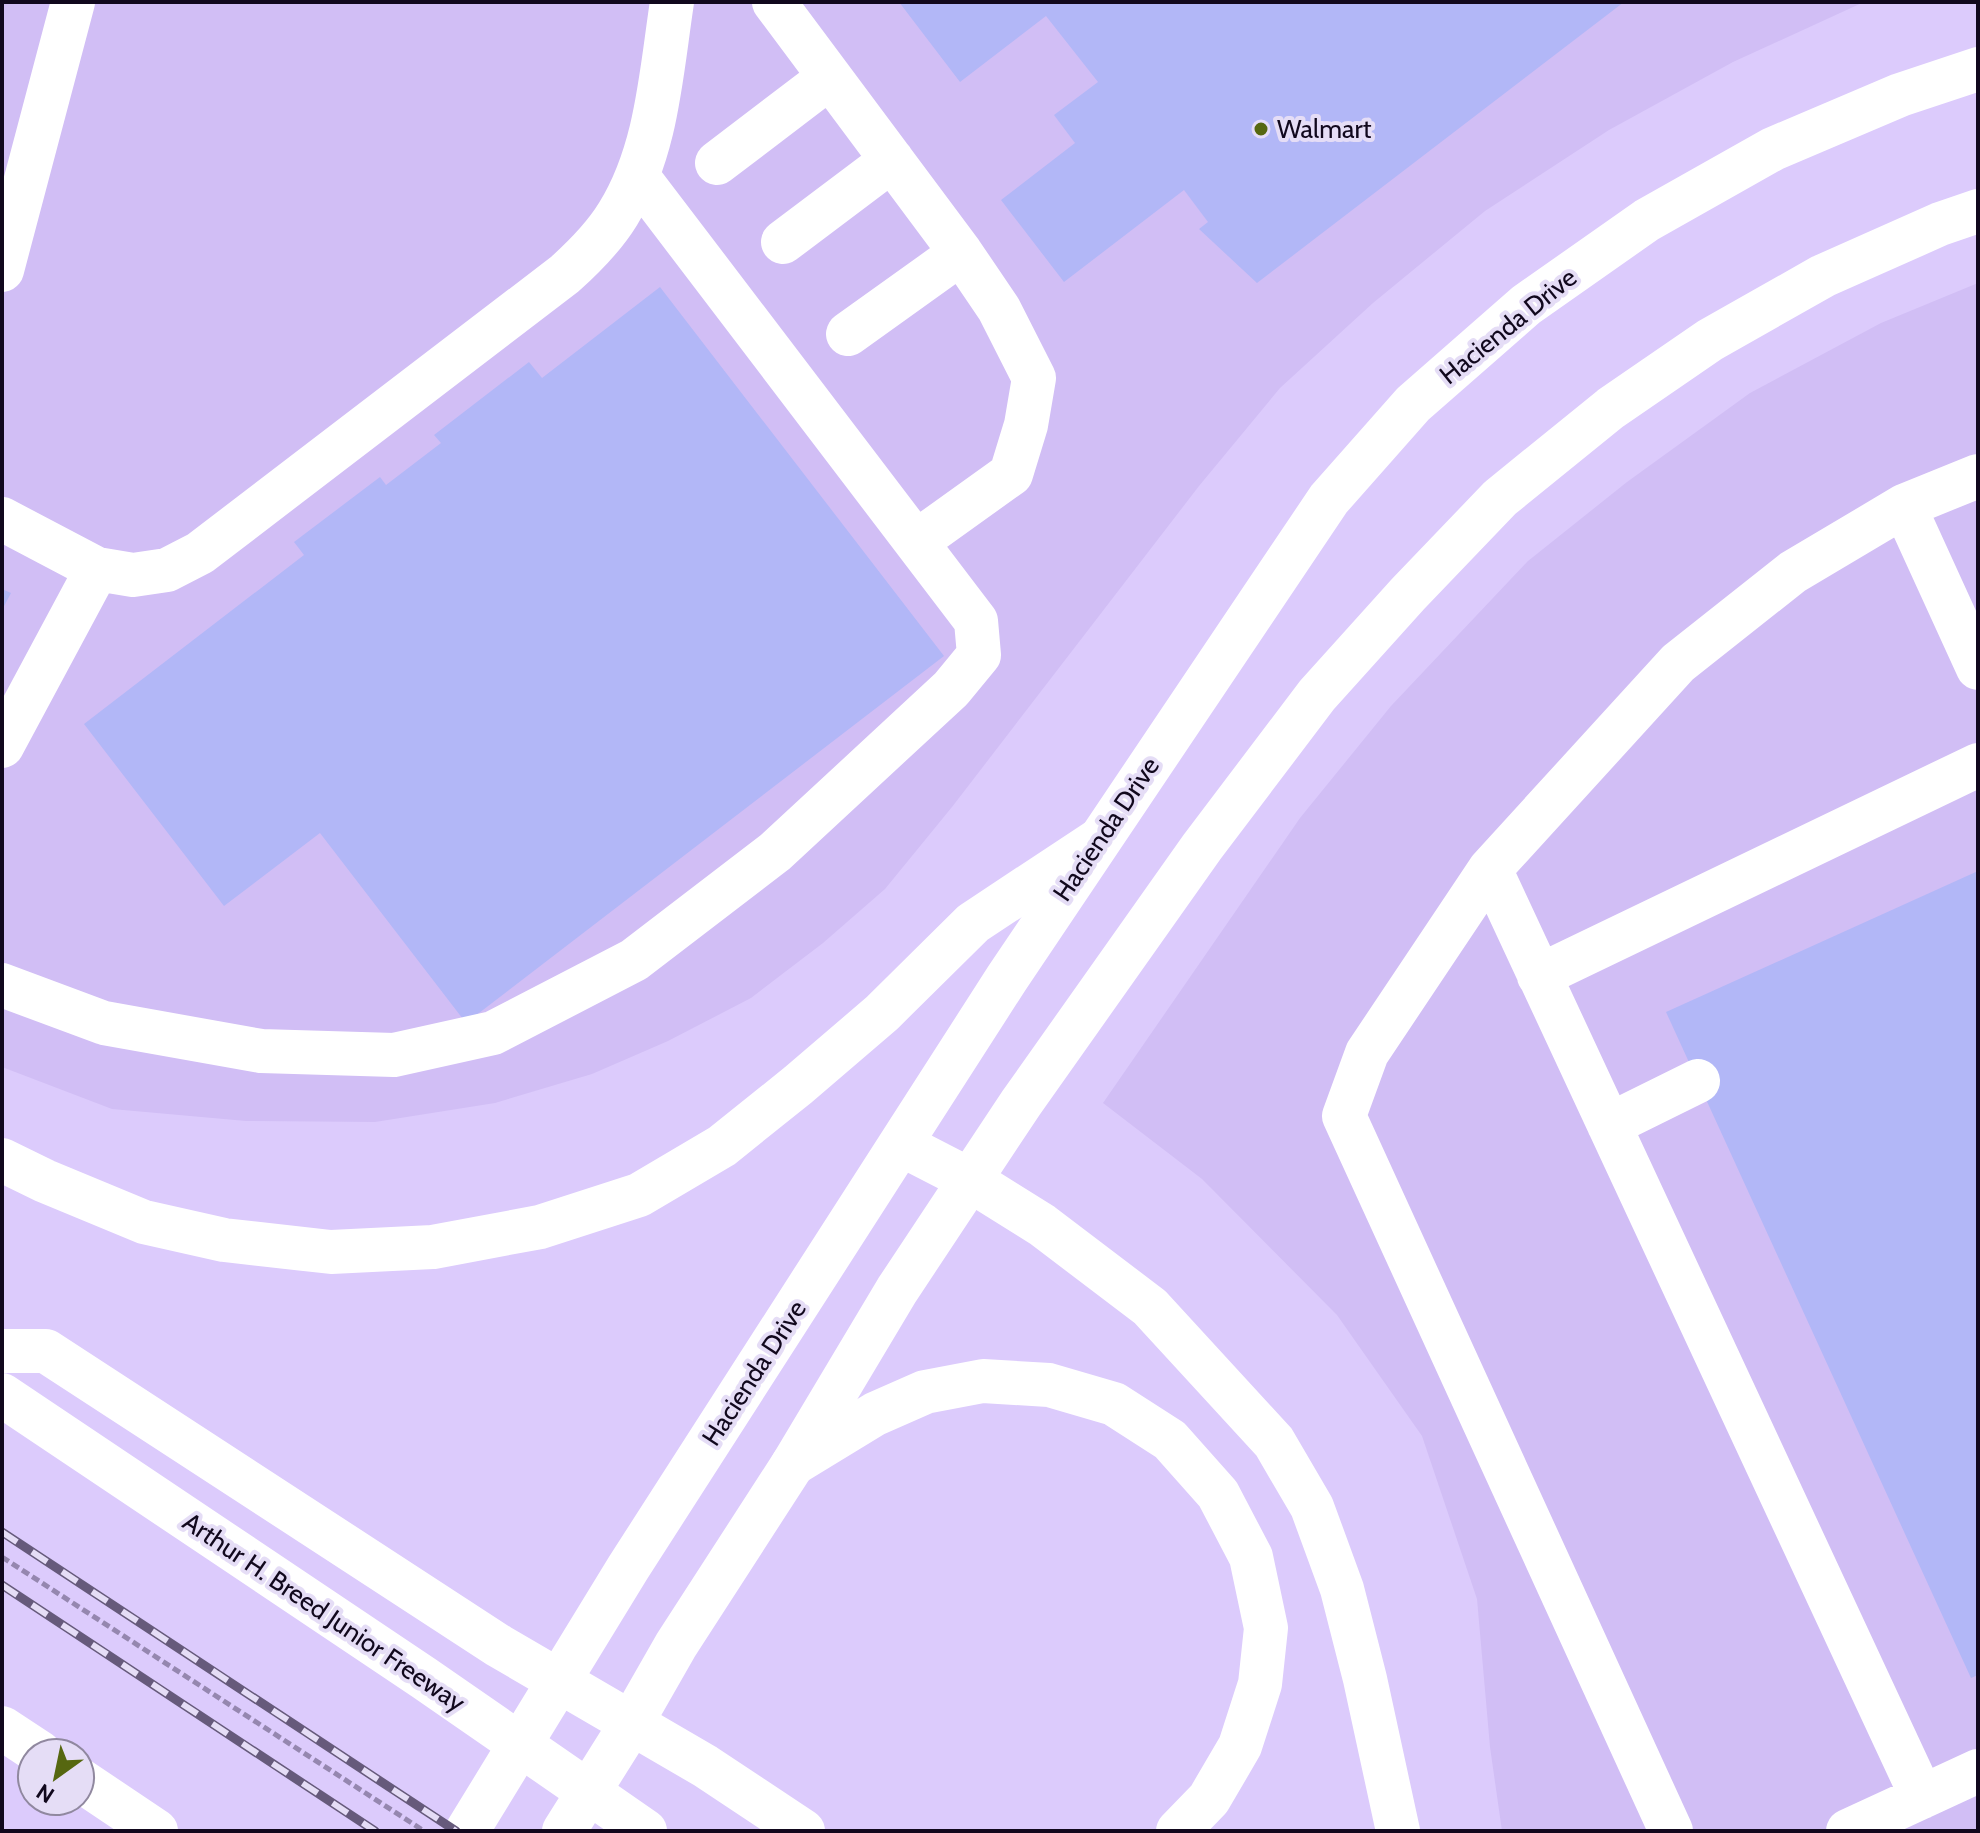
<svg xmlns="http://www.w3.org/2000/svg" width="1980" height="1833" viewBox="0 0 1980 1833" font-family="Cabin,sans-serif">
<rect width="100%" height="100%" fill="#dccbfc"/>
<path fill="#d1bef5" d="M2 2H1864L1733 62 1609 130 1485 211 1373 303 1280 388 1199 486 952 807 885 889 823 943 751 998 668 1041 592 1074 495 1103 375 1122 246 1121 112 1109 2 1067Z
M1978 283V1831H1502L1490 1747 1477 1599 1422 1436 1337 1315 1202 1179 1103 1103 1300 818 1391 706 1528 561 1627 482 1750 393 1881 323Z"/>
<path fill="#b2b7f7" d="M899 2H1624L1257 283 1199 229 1208 222 1184 190 1064 282 1001 200 1075 143 1054 115 1098 82 1046 16 960 82Z
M660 287 944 656 466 1023 320 833 224 906 84 724 304 555 294 542 380 477 386 485 441 443 434 435 529 362 542 378Z
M2 589 11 593 2 610Z
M1978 871V1675L1971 1678 1666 1012Z"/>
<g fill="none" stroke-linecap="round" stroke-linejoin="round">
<path stroke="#9587af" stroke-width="5" stroke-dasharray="8 4" stroke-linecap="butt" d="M2 1557 424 1831"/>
<path stroke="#fff" stroke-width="44" d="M774 2 961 253 999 309 1034 378 1026 425 1011 474 916 542
M717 163 830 77
M783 242 892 160
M2 270 73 2
M848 334 961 253
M1904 506 1978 668
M2 519 97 569 133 575 167 570 200 553 565 274C585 256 604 237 618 214 657 151 661 74 672 2
M2 746 97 569
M1490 869 1922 1797
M1539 976 1978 765
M2 985 104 1023 261 1051 394 1055 493 1033 634 960 775 852 951 689 979 655 976 621 638 177
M1609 1125 1698 1081
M1671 1831 1344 1116 1367 1053 1490 869 1678 663 1793 572 1904 506 1978 476
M1848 1831 1978 1771"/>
<path stroke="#fff" stroke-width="44" d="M467 1831 628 1568 1007 978 1329 499 1413 404 1526 305 1647 220 1773 149 1900 95 1978 69
M564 1831 628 1729 676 1645 793 1464 897 1290 1021 1103 1202 847 1317 695 1408 594 1500 498 1611 408 1710 340 1823 276 1940 224 1978 211"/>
<path stroke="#fff" stroke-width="44" d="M902 1145 970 1180 1042 1225 1150 1307 1274 1442 1312 1507 1342 1589 1365 1679 1398 1831
M2 1160 45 1181 144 1222 224 1240 331 1252 433 1247 540 1227 639 1195 722 1146 798 1085 882 1013 973 923 1097 841
M2 1351H46L499 1646 705 1766 803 1831
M2 1395 424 1678 645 1831
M793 1464 875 1414 925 1392 983 1381 1049 1385 1114 1404 1170 1440 1218 1494 1251 1557 1266 1628 1260 1684 1240 1746 1209 1799 1178 1831
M2 1728 40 1753
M80 1780 156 1831"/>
<g stroke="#665a7b" stroke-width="9">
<path id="rail" d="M2 1532 456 1831
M2 1585 375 1831"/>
</g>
<use href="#rail" stroke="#e5ddf6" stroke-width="6" stroke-dasharray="18" stroke-linecap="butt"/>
</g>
<circle fill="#566710" stroke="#e5ddf6" stroke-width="3" cx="1261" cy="129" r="8"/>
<g text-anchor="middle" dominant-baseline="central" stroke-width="8" stroke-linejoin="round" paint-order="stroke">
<g font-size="26" fill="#11081d" stroke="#e5ddf6" text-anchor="start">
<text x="1277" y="129">Walmart</text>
</g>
<g font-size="26" fill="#11081d" stroke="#e5ddf6">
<text transform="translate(1508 326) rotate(-39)">Hacienda Drive</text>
<text transform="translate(1106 829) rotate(-56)">Hacienda Drive</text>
<text transform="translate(754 1373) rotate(-57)">Hacienda Drive</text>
<text transform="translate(324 1612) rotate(34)">Arthur H. Breed Junior Freeway</text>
</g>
</g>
<rect width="1980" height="1833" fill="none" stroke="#11081d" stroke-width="8"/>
<g transform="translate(56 1777) rotate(213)"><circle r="38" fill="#e5ddf6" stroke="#90889f" stroke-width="2"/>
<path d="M0-6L14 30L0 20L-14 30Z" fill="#566710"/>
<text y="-12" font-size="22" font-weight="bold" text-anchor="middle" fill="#11081d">N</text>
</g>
</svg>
